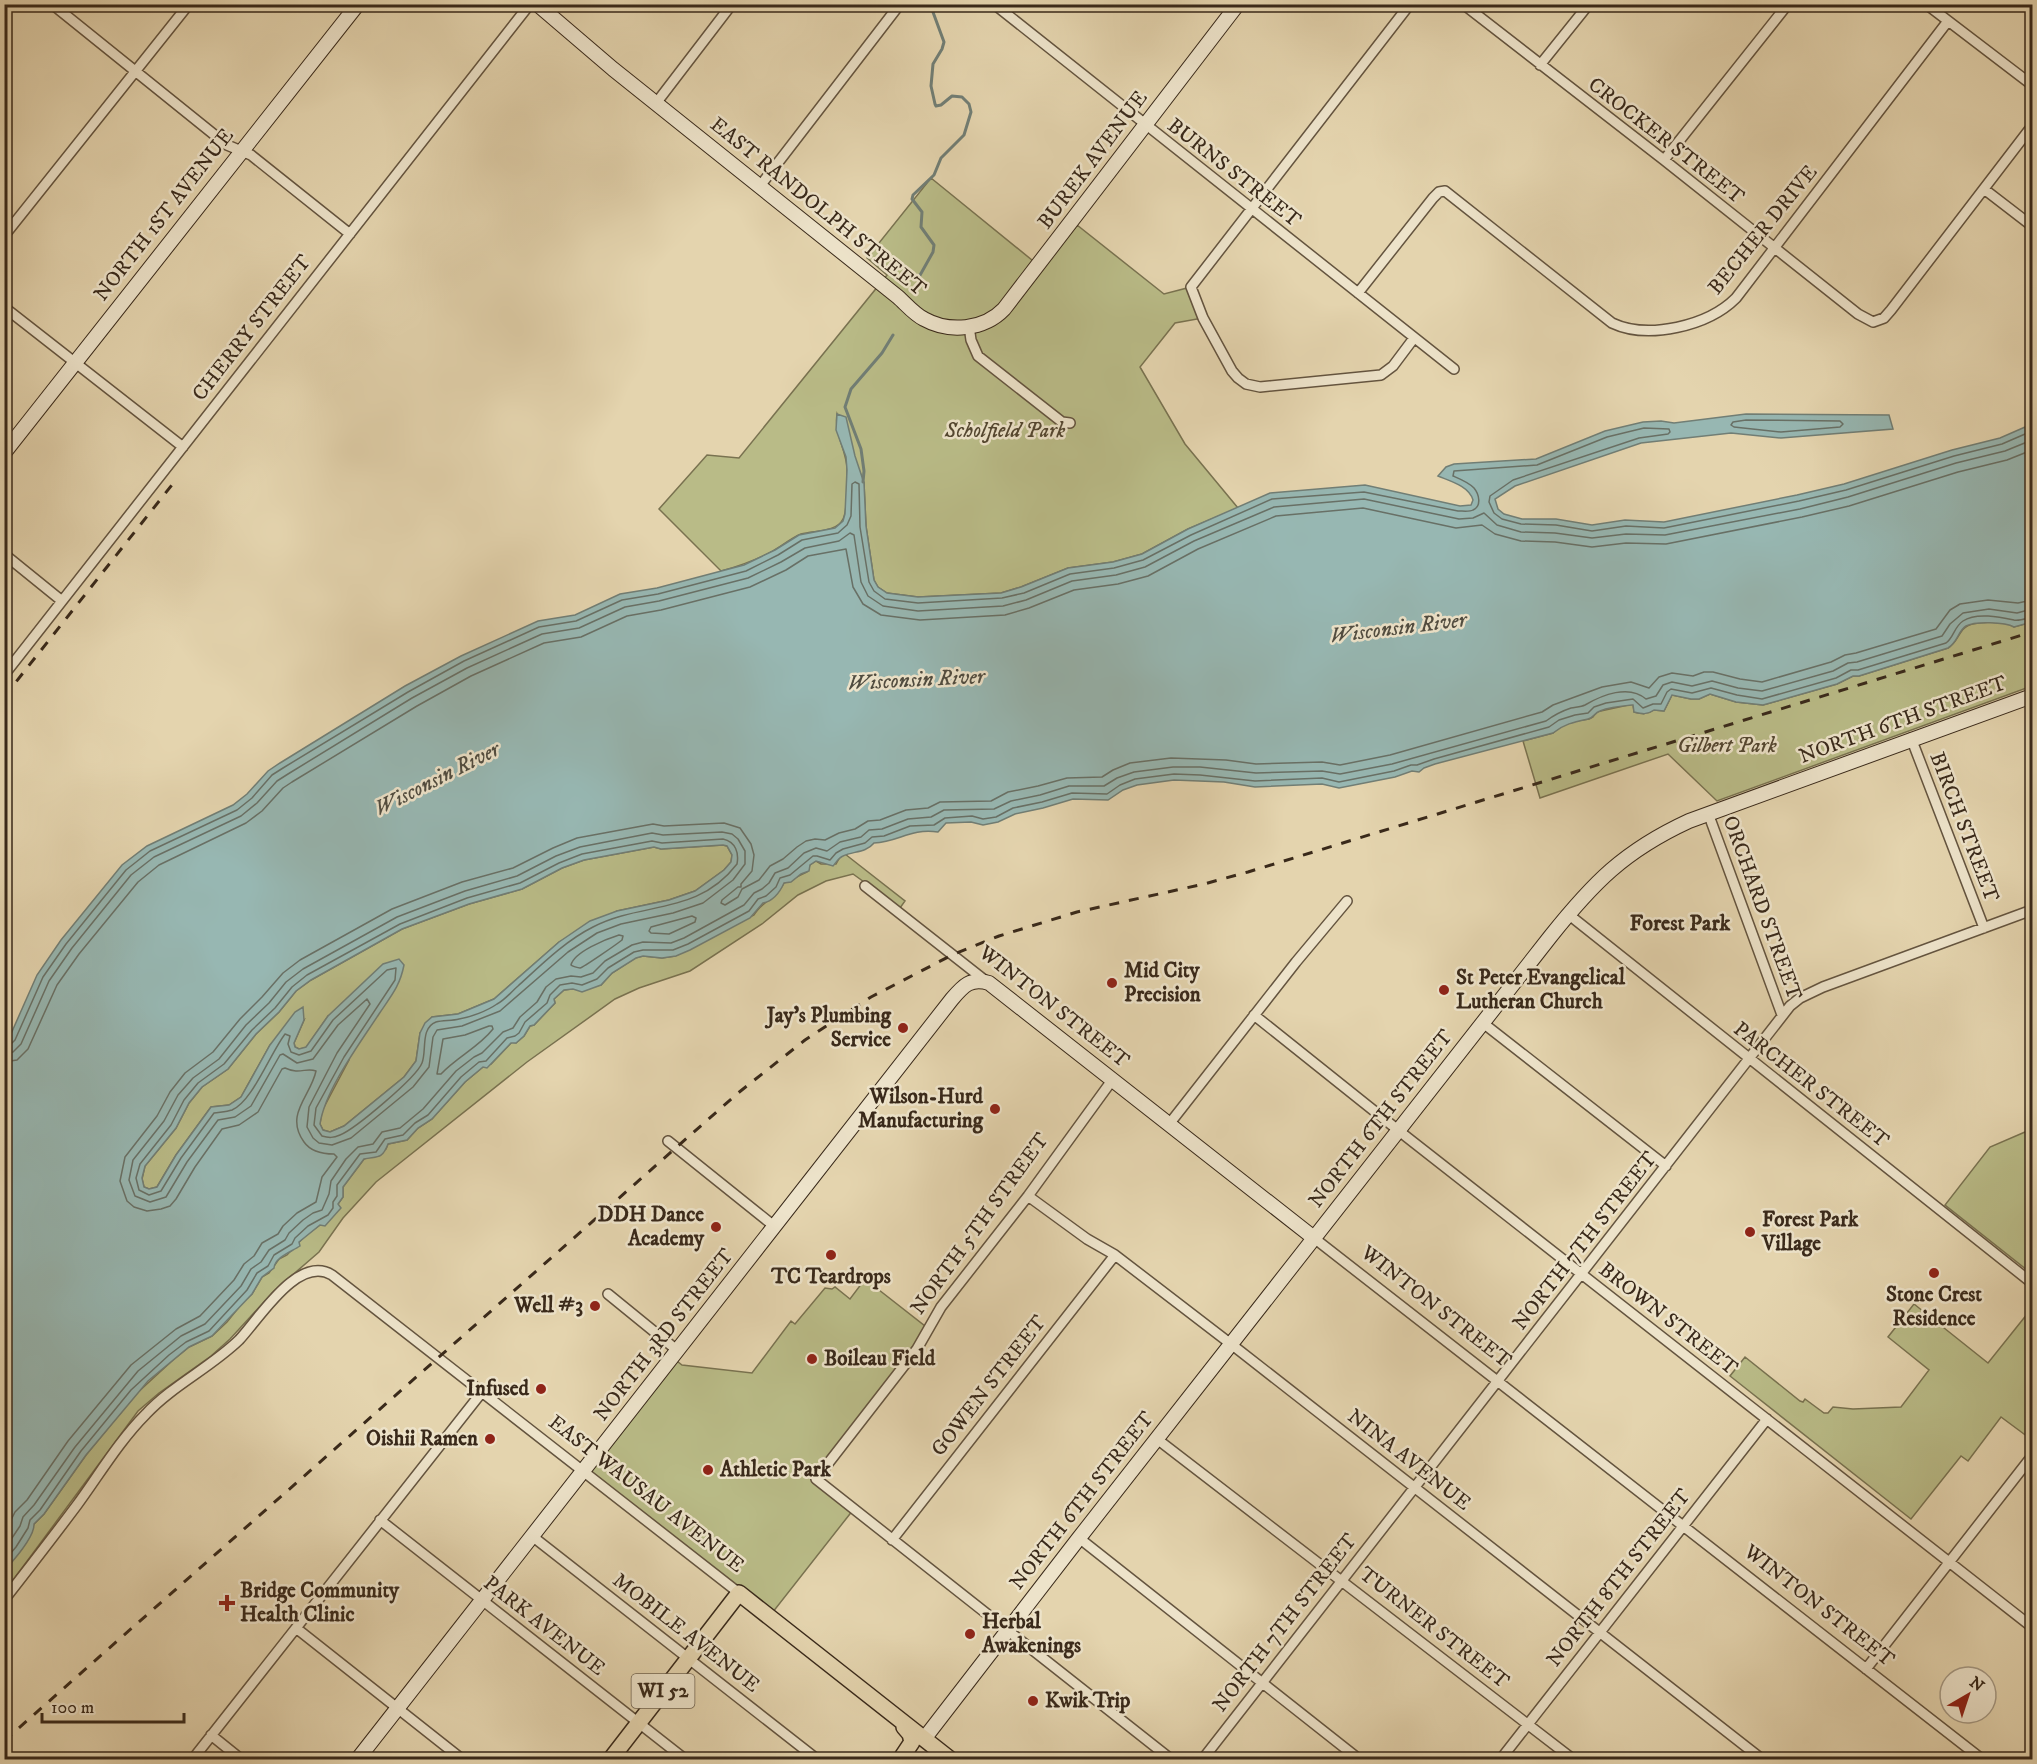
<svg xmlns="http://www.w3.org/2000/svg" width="2037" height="1764" viewBox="0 0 2037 1764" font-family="'IM FELL DW Pica',serif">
<rect width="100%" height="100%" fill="#e4d4ae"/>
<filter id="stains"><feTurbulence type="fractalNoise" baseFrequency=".00333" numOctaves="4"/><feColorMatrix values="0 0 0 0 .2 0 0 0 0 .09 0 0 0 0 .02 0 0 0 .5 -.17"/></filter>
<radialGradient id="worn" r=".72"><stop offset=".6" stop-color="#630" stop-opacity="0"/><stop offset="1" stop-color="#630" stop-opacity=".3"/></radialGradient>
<path fill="#b9bb87" stroke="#797250" stroke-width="1.5" d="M931 178 1043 269 1077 225 1164 294 1191 287 1203 318 1175 323 1140 367 1185 444 1238 508 1188 529 1142 554 1113 562 1068 568 1021 587 1001 593 918 597 887 593 878 587 874 580 866 526 864 483 837 414C834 434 846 449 847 468 847 480 848 510 843 519 836 533 814 530 801 534 791 538 782 546 773 551 756 560 740 566 721 571L659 509 707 455 739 458 887 275 867 258Z
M1990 622 2010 624 2014 627 2032 622V686L1717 801 1668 754 1540 798 1523 741 1553 733 1561 726 1576 721 1589 719 1593 717 1596 712 1633 704 1634 712C1642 714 1647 715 1654 710L1664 711 1672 695 1691 699H1699L1710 694 1736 702 1763 705 1837 684 1853 676H1859L1948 648C1956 643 1956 639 1961 632 1967 622 1980 623 1990 622Z
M723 845 727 846 732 855 731 862 724 870 695 891 669 900 617 911 559 942 494 999 458 1014 432 1017 420 1033 416 1061 404 1077 344 1126 330 1132 323 1130 320 1124 322 1111 349 1060 328 1016 306 1048 299 1049 295 1047 294 1043 304 1020 270 1045 241 1097 229 1105 211 1107 176 1155 157 1187 149 1189 144 1187 142 1179 145 1166 176 1128 189 1103 202 1087 228 1069 256 1034 279 1012 296 991 311 980 402 929 469 904 522 889 562 868 584 860 654 847 661 849Z
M845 854 905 901 900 908 853 874 826 881 798 895 762 924 690 971 639 988 615 999 527 1062 376 1182 343 1218 319 1252 274 1291 230 1339 211 1356 159 1393 138 1411 5 1591V1570L21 1550 34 1524 44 1514 86 1455 136 1394 173 1360 189 1347 212 1336 227 1322 244 1301 252 1294 262 1277 269 1273 279 1259 287 1255 305 1236 320 1225 338 1204 343 1197V1187L364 1159 386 1149 388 1144 407 1140 418 1128 432 1119 465 1082 483 1067 491 1064 512 1042 516 1043 524 1036 530 1026 534 1025 555 1003 554 999 564 990 601 985 612 973 635 958 643 956 662 958 675 956 754 915C762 901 777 898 784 883L807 872 810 865 816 861 821 864H836L840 857Z
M2032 1129V1274L1945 1205 1990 1147Z
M865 1279 930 1330 814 1479 853 1510 769 1617 584 1473 673 1358 682 1365 752 1373 791 1321 795 1324 825 1288 832 1289 835 1287 850 1299Z
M1914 1304 1988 1363 2032 1308V1431L2028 1437 2001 1417 1968 1461 1961 1456 1911 1519 1730 1376 1745 1357 1800 1401 1803 1402 1805 1399 1824 1413H1828L1833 1407 1853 1409 1901 1407 1929 1370 1888 1337Z"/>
<path fill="#97b7b2" stroke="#717e75" stroke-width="1.5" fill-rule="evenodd" d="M837 414 846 417 855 456 864 483 866 526 874 580 878 587 887 593 918 597 1001 593 1021 587 1068 568 1113 562 1142 554 1188 529 1270 493 1365 485 1460 506 1471 505 1473 500C1469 486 1450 481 1438 476L1446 467 1454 464 1536 459 1605 431 1643 422 1661 421 1674 423 1746 414 1889 415 1893 429 1781 438 1731 433 1641 443 1515 486 1495 499 1498 509 1504 514 1522 519H1556L1592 525 1625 520 1664 522 1797 495 1844 484 1952 450 2000 438 2032 424V622L2014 627C2005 622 1975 621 1966 626 1958 631 1958 642 1948 648L1859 676H1853L1837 684 1763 705 1736 702 1710 694 1699 699H1691L1672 695 1664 711 1654 710C1647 715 1642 714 1634 712L1633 705C1622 706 1610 707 1600 711 1594 713 1594 718 1588 719 1574 722 1564 724 1553 733L1435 764 1424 768 1419 772 1412 771 1395 777 1339 788 1322 784 1255 787 1224 782 1174 780 1137 785 1123 790 1108 800 1073 799 1043 808 1015 814 998 822 983 825 971 822 946 823 938 832C910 828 899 842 874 843 866 853 853 851 843 856 838 858 836 863 833 866L816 861 810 865 809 871 801 874 791 882 784 883C780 892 773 901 763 903L750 918 690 950 676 956 662 958 643 956 636 958 612 973 601 985 582 992 573 989 564 990 554 999 555 1003 534 1025 530 1026 524 1036 516 1043H511L487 1068 483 1067 465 1082 432 1119 418 1128 407 1140 388 1144C382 1160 377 1156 364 1159L343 1187V1197L338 1204 341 1208 325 1226 320 1225 299 1242 300 1246C291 1252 275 1257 274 1268L262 1277 252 1294 212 1336 189 1347 148 1381 86 1455 44 1514 34 1524C35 1537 14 1560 5 1570V1042L10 1036 37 975 61 940 122 865 147 846 233 805 247 794 268 771 280 763 405 686 461 656 538 621 575 615 620 594 657 588 744 565 775 550 799 535 835 528 843 521 845 514 847 470 846 457 836 430ZM723 845 727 846 732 855 731 862 724 870 695 891 669 900 617 911 590 921 559 942 494 999 458 1014 432 1017 425 1023 420 1033 416 1061 404 1077 344 1126 330 1132 323 1130 320 1124C325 1090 360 1043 379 1014 391 996 400 986 404 965L399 959 383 964 328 1016 306 1047 299 1049 295 1047 294 1043 304 1020 303 1007 295 1012 270 1045 241 1097 229 1105 211 1107 176 1155 157 1187 149 1189 144 1187 142 1178 145 1166 176 1128 189 1103 202 1087 228 1069 256 1034 279 1012 296 991 311 980 402 929 469 904 522 889 562 868 584 860 654 847 661 849Z"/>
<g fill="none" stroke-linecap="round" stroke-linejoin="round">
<path stroke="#687066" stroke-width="1.5" d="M1746 420 1840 421 1843 424 1840 427 1781 432 1734 427 1731 425 1733 422Z
M722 832 732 834 738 839 745 851V864L733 880 703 903 673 913 621 924 597 933 568 952 500 1011 462 1026 437 1030 433 1037 429 1067 413 1087 351 1138 332 1145 319 1143 313 1138 307 1127 309 1107 337 1053 370 1004 367 999 338 1025 313 1059 297 1063 283 1054 280 1055 251 1106 235 1117 218 1120 187 1162 166 1197 150 1202 135 1196 129 1180 133 1160 164 1121 178 1095 193 1078 219 1059 246 1025 269 1003 286 982 303 969 397 917 465 891 517 876 556 856 580 847 652 833 663 835Z
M723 839C736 842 739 853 737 864 697 916 643 901 593 927 565 941 541 965 518 986 511 992 505 1000 497 1004 487 1011 471 1017 459 1019 452 1021 443 1020 436 1022 420 1028 427 1051 422 1063 416 1078 355 1129 340 1135 333 1138 329 1138 322 1136L314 1125 316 1108 344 1057 395 980 396 968 387 970 333 1020 311 1051 299 1055 291 1052 288 1044 290 1036 285 1034C270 1054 252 1102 232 1110 226 1112 219 1112 214 1113L181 1158 161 1191 149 1195 139 1190 136 1178 140 1164 171 1125 184 1100 198 1083 224 1064 252 1030 275 1008 292 987 307 975 400 924 467 898 520 883 559 863 582 854 652 841 662 843Z
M692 916 696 918 695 922 669 934 651 933 649 931 651 927Z
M619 935 623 936 622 940C617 944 584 967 580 968 578 968 572 966 571 965 574 952 606 939 619 935Z
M489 1026H492L493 1029C479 1047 457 1057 441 1074H437L443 1039 465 1035Z
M4 1046 10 1045 15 1040 43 977 66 944 126 870 150 851 237 810 252 798 272 775 283 768 408 692 464 661 539 627 576 621 622 600 658 594 746 571 778 555 802 540 838 533 847 525 851 516 852 484 855 482 859 484 860 527 869 582 874 591 885 599 918 603 1002 598 1024 593 1070 574 1114 568 1143 560 1191 535 1272 499 1364 492 1458 511C1463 511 1470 512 1473 510 1482 506 1479 494 1474 488 1468 482 1460 479 1453 476L1454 471 1537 465 1607 437 1644 428 1669 429 1670 432 1668 434 1639 438 1513 480 1490 496 1489 502 1494 513 1502 519 1521 524 1556 525 1592 531 1626 526 1664 528 1799 501 1846 490 1954 456 2002 444 2032 431
M4 1053 13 1052 21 1044 49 981 72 948 131 875 154 857 241 816 257 803 277 781 288 774 412 698 467 668 542 634 579 628 625 607 659 601 748 578 781 562 805 548 839 541 850 533 854 535 861 582 868 596 883 606 918 611 1003 606 1026 600 1072 581 1116 575 1145 567 1194 541 1274 507 1364 499 1459 519 1473 518 1484 513 1497 525 1521 532 1555 533 1592 538 1626 534 1665 535 1800 509 1848 497 1956 463 2005 451 2032 440
M4 1062 17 1060 28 1049 57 985 79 954 138 882 159 865 246 823 262 811 283 788 292 782 417 706 471 676 544 643 581 637 627 616 661 610 750 587 786 570 808 556 846 549 853 587 863 604 881 615 920 620 1005 615 1029 608 1074 590 1118 584 1148 576 1198 549 1276 516 1363 508 1456 528 1482 525 1495 534 1521 541 1555 542 1592 547 1626 543 1666 544 1802 517 1849 506 1958 472 2007 460 2032 450
M4 1534 15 1512 27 1500 68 1441 131 1365 176 1329 200 1316 234 1280 244 1264 254 1256 262 1243 278 1234 283 1226 297 1213 316 1202 322 1177 337 1157 334 1154C323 1154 311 1152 304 1142 284 1114 311 1096 316 1071 306 1067 300 1075 285 1068L282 1069 258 1112 239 1125 222 1129 195 1167 176 1199 170 1206 161 1209 147 1211 134 1207 127 1201 120 1181 125 1157 157 1116 170 1092 185 1073 213 1052 240 1019 262 997 283 973 300 960 392 909 462 882 513 868 553 848 577 838 653 824 664 826 724 823 740 828 751 844 754 855 752 871 741 884V887H738L722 900 721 903 725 905 738 897 742 889 759 880 770 866 783 859 797 847 806 841 815 839 825 840 839 833 855 829 868 821 880 820 906 810 928 808 940 802 991 801 1008 792 1038 786 1067 778 1102 777 1113 770 1130 763 1171 758 1226 760 1256 764 1322 762 1340 765 1390 755 1542 712 1553 705 1602 687 1631 682 1649 688 1659 677 1672 673 1693 676 1704 672H1713L1740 679 1762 682 1831 662 1845 655 1856 653 1936 629 1950 610 1960 604 1988 600 2018 603 2032 600
M4 1550 20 1526 23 1517 34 1505 75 1447 138 1371 181 1336 205 1324 241 1286 251 1269 261 1262 269 1250 285 1240 289 1233 303 1220 313 1213 322 1210 329 1194 331 1181 346 1159 358 1147 373 1144 382 1132 400 1128 423 1109 456 1071 474 1057 482 1053 503 1032 513 1028 520 1017 537 1002 546 987 556 979 571 976 581 977 593 973 605 961 632 945 643 942 671 943 684 938 744 905 754 893 762 889 769 883 775 873 788 868 804 853 816 848 827 851 840 842 861 837 869 830 882 829 908 819 931 817 944 810 994 809 1011 801 1040 795 1069 786H1104L1117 778 1134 772 1173 767H1200L1256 773 1322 771 1340 774 1392 764 1546 721C1554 715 1562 711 1571 708 1575 707 1581 707 1585 705 1602 695 1629 684 1646 699L1656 696 1663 685 1672 682 1692 686 1712 681 1738 688 1762 691 1833 671 1848 663 1857 662 1942 636 1950 624 1963 613 1989 609 2017 613 2032 609
M4 1561 16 1547 28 1528 30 1520 40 1510 81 1451 131 1390 169 1355 186 1342 209 1331 247 1290 257 1273 268 1266 274 1255 292 1244 295 1238 308 1226 328 1215 333 1208V1202L337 1196V1185L360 1154 376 1152 385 1139 403 1135 415 1123 428 1115 461 1077 479 1062 486 1061 507 1038 515 1036 519 1033 525 1022 547 1003 550 995 560 985 572 983 582 985 597 979 608 968 634 952 643 950H673L688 944 749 911 758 899 766 896 776 887 780 878 790 875 813 856H817L830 860 836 853 843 849 865 843 872 837 884 836 910 826 934 825 945 818 972 816 983 819 996 817 1013 808 1042 802 1072 793 1107 794 1120 785 1135 779 1174 774 1200 775 1255 781 1322 778 1339 782 1394 771 1411 765H1417L1434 759 1549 727 1559 720 1575 715 1588 713 1594 707 1606 703 1633 699 1643 708 1653 704H1661L1667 692 1671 689 1692 693 1711 688 1737 695 1762 699 1836 678 1851 670H1858L1946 643C1954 637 1954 627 1963 621 1976 612 2000 617 2014 620 2020 621 2027 618 2032 617"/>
<path stroke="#717e75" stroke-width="3" d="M919 277 933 252 934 245 921 227 922 212 912 199 913 195 934 175 941 158 964 135 971 112 969 104 962 97 952 96 941 105 936 106 935 104 931 86 933 64 942 49 944 42 930 4
M863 482 864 471 861 449 845 407 851 389 882 353 893 335"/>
<g stroke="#64543f" stroke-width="12">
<path id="street" d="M52 4 227 145 251 155 350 234
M994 4 1454 369
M1410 4 1191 287 1203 318 1232 371 1238 378 1246 384 1260 387 1381 375 1393 366 1414 338
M1463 4 1664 160 1858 314 1873 322 1884 318 1891 310 2032 126
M1926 4 2032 85
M1540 65 1589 4
M657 102 732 4
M1664 160 1788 4
M760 186 900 4
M1984 189 2032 226
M4 236 189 4
M1358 293 1433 198 1439 192 1445 191 1612 323C1648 340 1708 326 1736 298L1948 21
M4 307 183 447
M969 326 971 340 978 356 1062 422 1070 423
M4 554 62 601
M4 675 530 4
M1911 738 1984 928
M1708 813 1782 1015
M865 886 987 982
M1568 914 2032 1283
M1254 1015 1408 1138 2032 1627
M1483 1023 1666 1166
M1113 1079 1028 1196 941 1307 917 1349 816 1479 1172 1760
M1170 1123 1296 962 1347 901
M668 1141 774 1226
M1028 1196 1087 1239 1115 1255 1240 1351 1763 1760
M1314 1238 1983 1760
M608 1294 678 1351
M1157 1439 1574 1760
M380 1520 686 1760
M532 1536 818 1760
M1079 1538 1360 1760
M892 1540 1115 1255
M4 1600C29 1568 53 1537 77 1505 99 1475 119 1441 146 1414 173 1385 210 1368 239 1340 259 1319 298 1254 332 1275L739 1593
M296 1628 463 1760
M1866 1669 2032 1456
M211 1735 242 1760
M192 1760 482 1392
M1202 1760 1790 1006 1800 998 1823 987 2032 910
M1500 1760 1767 1419"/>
</g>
<g stroke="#39291a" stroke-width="16">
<path id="secondary" d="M537 4 613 69 898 297C906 304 914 314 924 319 949 333 984 330 1004 309L1238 4
M4 453 358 4
M924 1739 1079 1538 1550 937C1593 883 1624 851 1689 821L2032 696
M357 1760 952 999C963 986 971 977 989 983L1314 1238"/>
</g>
<g stroke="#39291a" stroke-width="18">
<path id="primary" d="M610 1760 739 1593 951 1760
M900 1760 912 1742 910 1734 904 1727"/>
</g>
<use href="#street" stroke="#ede3ca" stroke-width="9"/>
<use href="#secondary" stroke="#ede3ca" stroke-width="14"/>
<use href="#primary" stroke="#e4d4ae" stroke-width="15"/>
<path stroke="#39291a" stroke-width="3" stroke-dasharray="10 10" stroke-linecap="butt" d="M4 697 175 481
M4 1741 738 1093 805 1040 871 997 952 955 999 936 1077 912 1204 884 1248 872 2032 632"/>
</g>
<g fill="#8f2418" stroke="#ede3ca" stroke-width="2">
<circle cx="1112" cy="983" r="6"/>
<circle cx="1444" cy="990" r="6"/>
<circle cx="903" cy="1028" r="6"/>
<circle cx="995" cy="1109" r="6"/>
<circle cx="716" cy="1227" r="6"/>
<circle cx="1750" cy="1232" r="6"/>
<circle cx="831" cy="1255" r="6"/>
<circle cx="1934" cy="1273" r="6"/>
<circle cx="595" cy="1306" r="6"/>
<circle cx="812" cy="1359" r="6"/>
<circle cx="541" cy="1389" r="6"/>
<circle cx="490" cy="1439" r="6"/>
<circle cx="708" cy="1470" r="6"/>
<path d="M224 1594h6v6h6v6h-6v6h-6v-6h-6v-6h6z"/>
<circle cx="970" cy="1634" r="6"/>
<circle cx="1033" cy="1701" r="6"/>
</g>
<g text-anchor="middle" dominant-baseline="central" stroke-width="5" stroke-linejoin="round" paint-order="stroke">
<rect fill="#ede3ca" stroke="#6f614f" stroke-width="1.5" x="631.5" y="1674" width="63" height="34" rx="4.5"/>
<g font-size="20" font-weight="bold" fill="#39291a">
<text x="663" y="1691">WI 52</text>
</g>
<g font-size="21" fill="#39291a" stroke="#ede3ca">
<text transform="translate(1666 141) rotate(38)">CROCKER STREET</text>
<text transform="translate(1093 160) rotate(-53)">BUREK AVENUE</text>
<text transform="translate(1234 173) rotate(38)">BURNS STREET</text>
<text transform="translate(818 207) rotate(39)">EAST RANDOLPH STREET</text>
<text transform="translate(164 215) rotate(-52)">NORTH 1ST AVENUE</text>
<text transform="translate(1763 230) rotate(-51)">BECHER DRIVE</text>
<text transform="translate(252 328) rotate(-52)">CHERRY STREET</text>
<text transform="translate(1903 720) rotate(-20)">NORTH 6TH STREET</text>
<text transform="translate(1964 827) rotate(69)">BIRCH STREET</text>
<text transform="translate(1762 908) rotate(70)">ORCHARD STREET</text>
<text transform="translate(1054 1007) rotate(38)">WINTON STREET</text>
<text transform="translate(1811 1085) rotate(38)">PARCHER STREET</text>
<text transform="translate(1381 1119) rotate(-52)">NORTH 6TH STREET</text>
<text transform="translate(980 1224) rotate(-54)">NORTH 5TH STREET</text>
<text transform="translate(1585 1241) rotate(-52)">NORTH 7TH STREET</text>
<text transform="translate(1436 1307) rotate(38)">WINTON STREET</text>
<text transform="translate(1668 1319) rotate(38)">BROWN STREET</text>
<text transform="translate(664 1335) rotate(-52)">NORTH 3RD STREET</text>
<text transform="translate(989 1386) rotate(-52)">GOWEN STREET</text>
<text transform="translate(1409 1460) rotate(38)">NINA AVENUE</text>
<text transform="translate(646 1494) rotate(38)">EAST WAUSAU AVENUE</text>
<text transform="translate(1082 1501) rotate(-52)">NORTH 6TH STREET</text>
<text transform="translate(1619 1578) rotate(-52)">NORTH 8TH STREET</text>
<text transform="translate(1819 1606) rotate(38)">WINTON STREET</text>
<text transform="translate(1285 1623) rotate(-52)">NORTH 7TH STREET</text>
<text transform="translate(544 1626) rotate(38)">PARK AVENUE</text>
<text transform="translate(1434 1628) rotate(38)">TURNER STREET</text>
<text transform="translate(686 1633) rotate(38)">MOBILE AVENUE</text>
</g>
<g font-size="21" font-style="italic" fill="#534630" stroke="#ede3ca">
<text x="1005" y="431">Scholfield Park</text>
<text x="1727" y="746">Gilbert Park</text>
</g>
<g font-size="21" font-weight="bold" fill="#39291a" stroke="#ede3ca" text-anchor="start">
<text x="1124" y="971">Mid City<tspan x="1124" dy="24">Precision</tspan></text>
<text x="1456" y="978">St Peter Evangelical<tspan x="1456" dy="24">Lutheran Church</tspan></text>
<text x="891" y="1016" text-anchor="end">Jay's Plumbing<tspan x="891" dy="24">Service</tspan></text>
<text x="983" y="1097" text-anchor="end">Wilson-Hurd<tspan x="983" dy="24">Manufacturing</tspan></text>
<text x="704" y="1215" text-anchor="end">DDH Dance<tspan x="704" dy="24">Academy</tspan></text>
<text x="1762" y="1220">Forest Park<tspan x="1762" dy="24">Village</tspan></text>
<text x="831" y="1277" text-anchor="middle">TC Teardrops</text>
<text x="1934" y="1295" text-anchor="middle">Stone Crest<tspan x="1934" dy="24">Residence</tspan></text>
<text x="583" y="1306" text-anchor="end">Well #3</text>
<text x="824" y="1359">Boileau Field</text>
<text x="529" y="1389" text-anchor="end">Infused</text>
<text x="478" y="1439" text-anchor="end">Oishii Ramen</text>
<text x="720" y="1470">Athletic Park</text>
<text x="240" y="1591">Bridge Community<tspan x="240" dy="24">Health Clinic</tspan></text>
<text x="982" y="1622">Herbal<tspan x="982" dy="24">Awakenings</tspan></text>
<text x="1045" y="1701">Kwik Trip</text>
</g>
<g font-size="22" font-style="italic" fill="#504c40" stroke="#ede3ca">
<text transform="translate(1398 628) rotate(-7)">Wisconsin River</text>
<text transform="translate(916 680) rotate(-3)">Wisconsin River</text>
<text transform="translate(437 779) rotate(-27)">Wisconsin River</text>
</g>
<g font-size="22" font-weight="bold" fill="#39291a" stroke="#ede3ca">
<text x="1680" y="923">Forest Park</text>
</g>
</g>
<rect width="2037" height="1764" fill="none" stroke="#e4d4ae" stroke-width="24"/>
<rect x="6" y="6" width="2025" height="1752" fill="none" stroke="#39291a" stroke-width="3"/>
<rect x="12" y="12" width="2013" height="1740" fill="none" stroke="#39291a" stroke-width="1.5"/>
<g transform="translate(1968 1695) rotate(39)"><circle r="28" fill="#ede3ca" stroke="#a59984" stroke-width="1.5"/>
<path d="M0-4.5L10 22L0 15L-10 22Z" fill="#8f2418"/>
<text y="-9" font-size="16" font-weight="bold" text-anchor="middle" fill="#39291a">N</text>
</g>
<path d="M42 1713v9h142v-9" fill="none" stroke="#39291a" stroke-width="3"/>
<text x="51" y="1713" font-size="18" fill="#39291a" stroke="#ede3ca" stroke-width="4.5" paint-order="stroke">100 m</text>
<rect width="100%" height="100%" filter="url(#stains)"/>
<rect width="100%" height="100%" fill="url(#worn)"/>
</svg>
